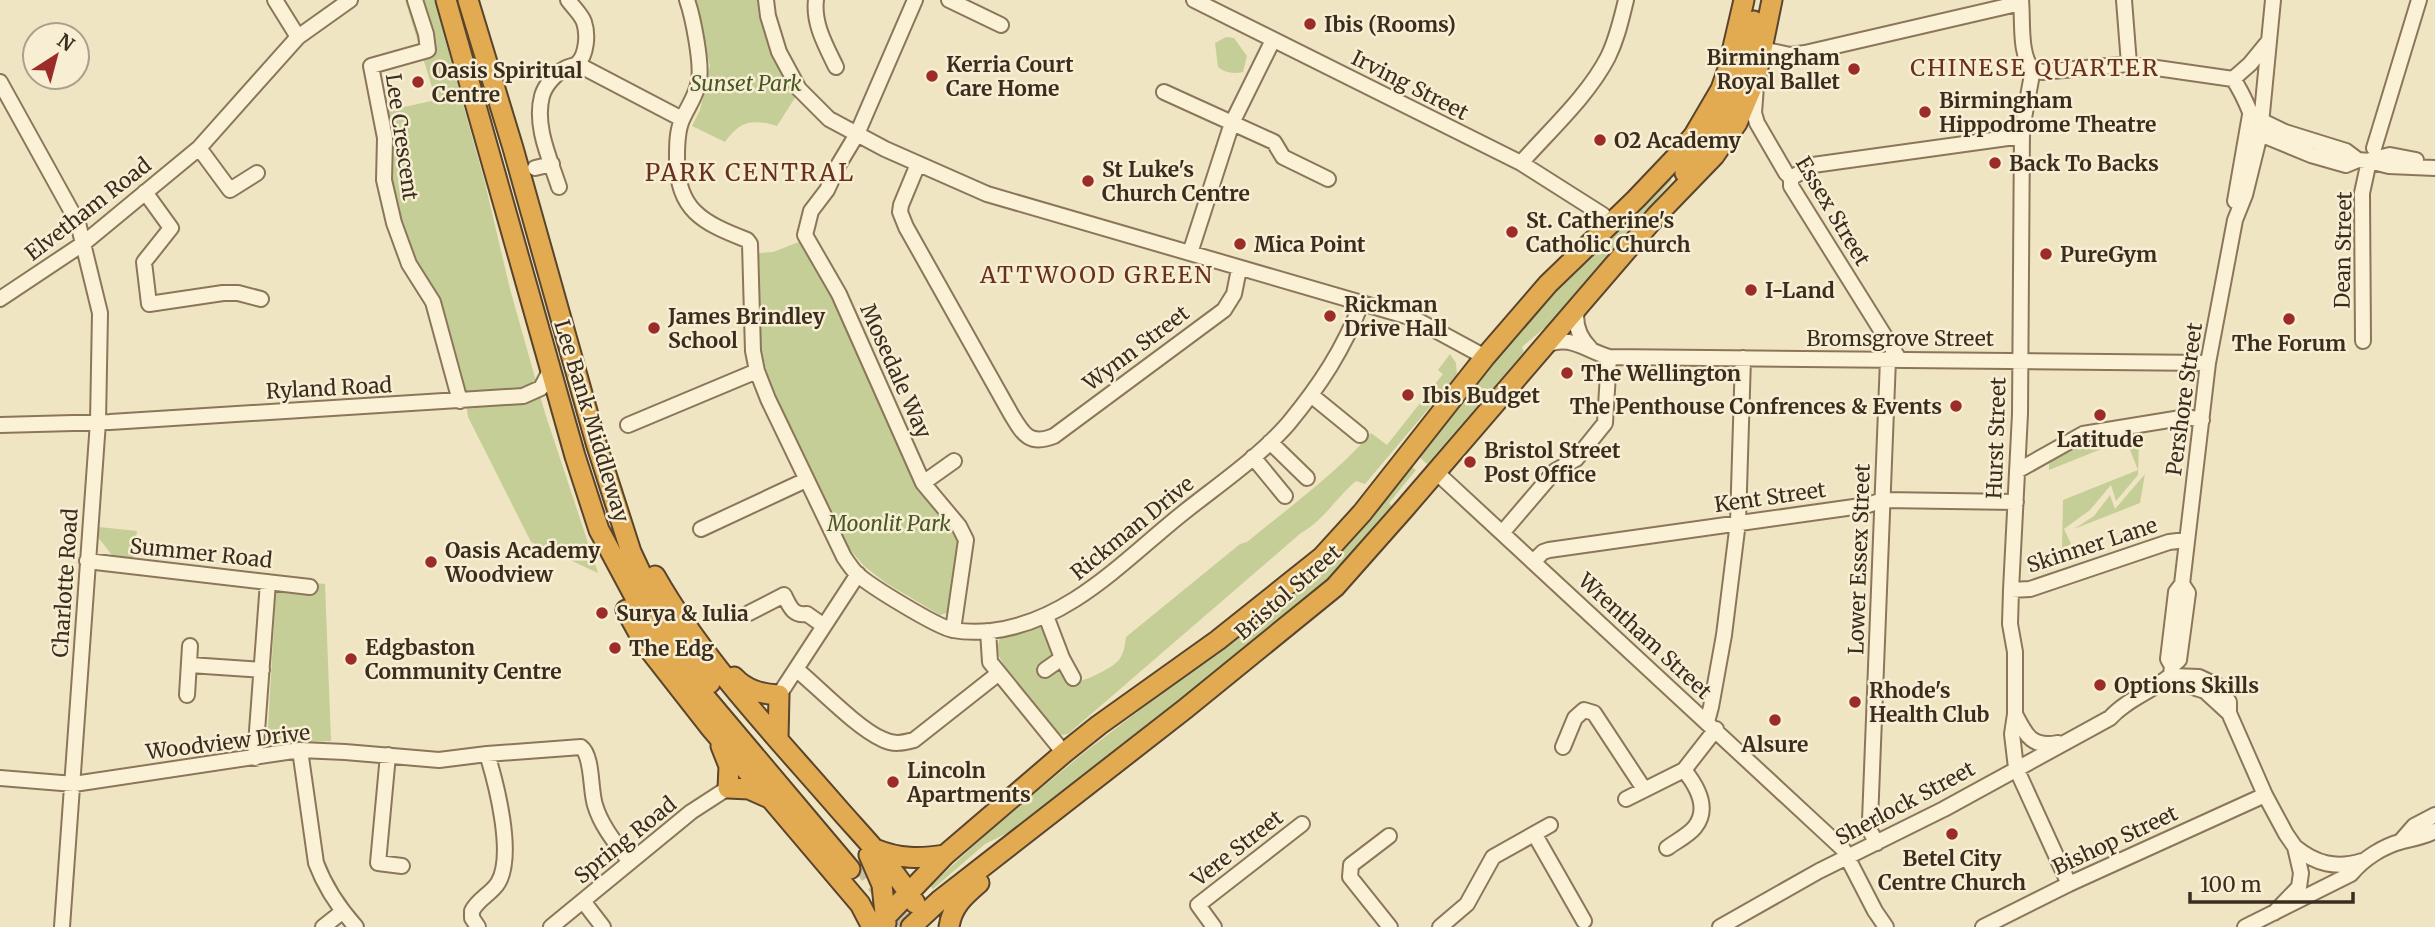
<svg xmlns="http://www.w3.org/2000/svg" width="2435" height="927" viewBox="0 0 2435 927" font-family="Merriweather,serif">
<rect width="100%" height="100%" fill="#f0e5c3"/>
<path fill="#c5ce96" d="M405 0H434L485 183 510 289 545 413 598 573 531 542 468 417 462 374 443 309 413 258 398 219 390 179 386 111 436 100Z
M694 0H762L798 93 777 126C753 119 740 120 725 142L692 126 700 110 710 66Z
M1226 37 1234 38 1247 56 1243 72C1233 74 1225 73 1218 67L1215 43Z
M1669 179 1672 180 1593 276 1555 319 1522 347 1524 352 1427 464 1418 456 1524 322 1637 207Z
M804 240 959 534 950 612 940 615 886 583 864 566 852 552 837 528 769 384 761 346 759 253 773 252Z
M1450 354 1456 363 1457 375 1365 484 1356 481C1335 499 1325 519 1301 533L1068 734 1062 735 1058 733 1010 676 996 651 1000 638 1041 624 1072 683C1083 682 1111 669 1119 660 1124 653 1125 645 1126 637L1240 544 1247 542C1287 509 1338 472 1371 433L1387 445 1443 374 1438 370Z
M2142 432 2146 440 2139 445 2138 475 2116 501 2111 485 2090 510 2064 529 2071 544 2062 549 2063 500 2138 470 2126 440 2113 444 2111 437 2123 433 2126 439Z
M2106 438 2109 446 2049 470V458L2084 441Z
M1410 466 1416 470 1389 503 1392 506 1335 574 1234 661 1169 709 1030 822 985 844 933 889 930 886 1001 821 1085 752 1310 580 1334 558Z
M2145 474 2140 503 2074 529 2094 516 2110 495 2115 509Z
M99 527 137 531 133 559 112 555 97 536Z
M315 583 325 584 331 741 267 744 276 591 313 595Z"/>
<g fill="none" stroke-linecap="round" stroke-linejoin="round">
<path stroke="#ccc0a2" stroke-width="19" stroke-dasharray="19 10" stroke-linecap="butt" d="M859 860 906 927"/>
<g stroke="#8b7659" stroke-width="18">
<path id="minor" d="M275 0 298 37
M415 0 426 34 428 50 371 66 385 138 384 180 394 223 409 264 433 302 460 401
M687 0C693 17 702 63 699 80 697 95 688 106 682 120 677 131 677 145 677 157 676 210 703 223 747 240L750 244 753 351 757 371 768 399 844 557C848 563 852 569 857 574 870 586 937 627 953 630 964 632 980 632 991 631 1069 622 1124 560 1183 513 1218 485 1258 458 1288 424 1321 384 1343 350 1362 302
M766 0 768 16 779 52 799 89 829 119 885 149 987 194 1413 318 1485 357
M816 0C813 24 826 46 836 67
M915 0 857 134 839 164 827 190 811 211 805 235 839 294 923 483 959 526 966 540 953 630
M949 0 1001 25
M1194 0 1521 163 1603 215
M2021 0C2023 19 2019 57 2033 69
M2124 0 2129 64
M1762 49 1790 55 1805 53 2021 3
M577 64 682 119
M2033 69 2022 129 2020 414 2011 590 2010 624 2015 652V714L2012 734 2016 768 2069 884
M2033 69 2042 72 2129 64 2233 79C2246 97 2250 115 2260 134
M2233 79 2250 64 2268 42
M0 82 78 223 100 313 98 422 62 927
M1756 86 1754 113 1757 123 1786 173 1791 178V186L1899 359
M1164 92 1274 142 1283 157 1328 179
M2254 117 2285 132 2346 151 2358 160
M2260 134 2311 155 2346 165 2358 160 2369 161 2389 166 2435 168
M199 148 230 190 257 173
M2374 148 2419 0
M2370 160 2390 155 2416 160
M1521 163C1549 131 1588 96 1608 57 1617 39 1621 20 1626 0
M918 164 901 205 900 212 906 227 1011 414C1023 434 1029 446 1054 436L1224 310 1234 294 1239 269
M535 168 552 164
M1791 178 1813 165 2022 136
M559 187C550 159 534 126 542 96 545 85 556 73 566 68 570 66 574 66 577 64 587 55 588 34 584 22 581 14 573 7 568 0
M145 192 171 228 144 262 149 304 223 293H238L261 299
M2235 201 2250 115
M1190 253 1232 123 1273 40
M0 299 84 243 199 148 298 37 350 0
M1577 308C1574 324 1579 337 1590 348
M2363 341 2362 193 2369 161
M1545 346C1568 333 1587 351 1609 357L2208 363
M1311 395 1360 435
M0 425 110 422 523 396 541 388 550 371
M628 425 757 371
M1270 442 1307 478
M1253 457 1285 496
M1435 471 1843 849 1875 911 1886 927
M2017 471 2083 434 2187 417 2202 420
M923 483 954 461
M701 529 806 480
M1502 533 1555 471 1576 459 1605 423 1609 357
M87 561 310 587
M1534 561 1543 552 1549 550 1868 505 1883 500 2016 502
M2011 590 2030 589 2169 542 2186 540
M749 613 784 595C790 607 793 616 807 614L824 626
M1046 616 1062 658 1073 678
M988 631 990 662 1064 753
M190 665 262 670
M2172 666 2179 660 2188 593 2182 584
M796 669C819 688 857 728 882 739 893 745 903 743 914 740L999 673
M1045 670 1062 658
M2171 675 2172 666 2168 659 2176 592 2182 584 2208 363 2235 220 2245 195 2260 134 2273 0
M2172 676 2199 677 2218 686 2229 702V713
M2177 677 2186 685 2205 691 2229 713 2265 795 2286 834 2295 847 2301 873 2299 887 2274 913
M187 695 190 646
M779 695 858 574
M2015 714C2026 735 2031 748 2058 743
M1707 722 1711 707 1724 635 1738 522 1743 358
M1563 747 1575 718 1584 710 1594 713 1644 789
M300 750 316 863C325 887 339 908 356 927
M388 755 378 863 402 866
M255 758 268 582
M0 778 74 784 300 750 345 752 439 760 487 754 581 747C593 756 590 790 595 805 601 826 617 845 630 862
M1626 799 1684 770 1716 729
M1535 835 1584 921
M1389 836 1351 865 1350 877 1390 927
M2400 842 2414 826 2435 815
M1877 843 1870 831V821L1888 359
M2295 847C2316 864 2336 869 2362 861
M1667 848C1675 842 1689 835 1695 827 1710 808 1697 786 1684 770
M583 901 603 927
M323 927 342 912
M478 927 472 918V911C478 899 491 894 498 883 515 855 496 783 487 754
M551 927 691 812 728 788
M1214 927 1198 905 1302 824
M1440 927 1467 904 1493 857 1550 825
M1720 927 1819 871 1944 809 2110 718C2127 699 2153 691 2171 675
M1983 927 2069 884 2265 795
M2245 927 2351 874C2363 859 2383 846 2403 841 2415 838 2424 837 2435 831"/>
</g>
<g stroke="#59442d" stroke-width="23">
<path id="highway" d="M446 0 575 456 599 530 651 627 679 666 850 869
M468 0 513 148 596 443 631 552 661 616 710 683
M1685 173 1736 96 1742 79 1754 21
M655 576C704 662 773 733 837 807 864 838 894 868 915 903
M626 610 644 643 709 726 860 904 872 927
M734 677C746 690 761 694 779 695L778 739
M721 746 729 766 728 788 749 789 767 797
M875 849C899 859 920 859 945 855
M869 855 882 885 886 923
M876 927 945 855 1064 753 1099 725 1218 640 1322 557 1362 513 1485 357 1548 284 1636 199 1675 158 1694 135 1721 89 1728 69 1744 0
M911 927 940 900 1185 709 1335 587 1405 508 1657 215 1714 156 1737 123 1756 78 1772 0
M949 927C952 906 964 896 979 883"/>
</g>
<use href="#minor" stroke="#faf1d7" stroke-width="14"/>
<use href="#highway" stroke="#e2aa51" stroke-width="19"/>
</g>
<g fill="#9c2c27" stroke="#f7eed3" stroke-width="2.5">
<circle cx="1310" cy="24" r="7"/>
<circle cx="1854" cy="69" r="7"/>
<circle cx="932" cy="76" r="7"/>
<circle cx="418" cy="82" r="7"/>
<circle cx="1925" cy="112" r="7"/>
<circle cx="1600" cy="140" r="7"/>
<circle cx="1995" cy="163" r="7"/>
<circle cx="1088" cy="181" r="7"/>
<circle cx="1512" cy="232" r="7"/>
<circle cx="1240" cy="244" r="7"/>
<circle cx="2046" cy="254" r="7"/>
<circle cx="1751" cy="290" r="7"/>
<circle cx="1330" cy="316" r="7"/>
<circle cx="2289" cy="319" r="7"/>
<circle cx="654" cy="328" r="7"/>
<circle cx="1567" cy="373" r="7"/>
<circle cx="1408" cy="395" r="7"/>
<circle cx="1956" cy="406" r="7"/>
<circle cx="2100" cy="415" r="7"/>
<circle cx="1470" cy="462" r="7"/>
<circle cx="431" cy="562" r="7"/>
<circle cx="602" cy="613" r="7"/>
<circle cx="615" cy="648" r="7"/>
<circle cx="351" cy="659" r="7"/>
<circle cx="2100" cy="685" r="7"/>
<circle cx="1855" cy="702" r="7"/>
<circle cx="1775" cy="720" r="7"/>
<circle cx="893" cy="782" r="7"/>
<circle cx="1952" cy="834" r="7"/>
</g>
<g text-anchor="middle" dominant-baseline="central" stroke-width="5" stroke-linejoin="round" paint-order="stroke">
<g font-size="21" font-weight="bold" fill="#3a2d1e" stroke="#f7eed3" text-anchor="start">
<text x="1324" y="24">Ibis (Rooms)</text>
<text x="1840" y="57" text-anchor="end">Birmingham<tspan x="1840" dy="24">Royal Ballet</tspan></text>
<text x="946" y="64">Kerria Court<tspan x="946" dy="24">Care Home</tspan></text>
<text x="432" y="70">Oasis Spiritual<tspan x="432" dy="24">Centre</tspan></text>
<text x="1939" y="100">Birmingham<tspan x="1939" dy="24">Hippodrome Theatre</tspan></text>
<text x="1614" y="140">O2 Academy</text>
<text x="2009" y="163">Back To Backs</text>
<text x="1102" y="169">St Luke's<tspan x="1102" dy="24">Church Centre</tspan></text>
<text x="1526" y="220">St. Catherine's<tspan x="1526" dy="24">Catholic Church</tspan></text>
<text x="1254" y="244">Mica Point</text>
<text x="2060" y="254">PureGym</text>
<text x="1765" y="290">I-Land</text>
<text x="1344" y="304">Rickman<tspan x="1344" dy="24">Drive Hall</tspan></text>
<text x="668" y="316">James Brindley<tspan x="668" dy="24">School</tspan></text>
<text x="2289" y="343" text-anchor="middle">The Forum</text>
<text x="1581" y="373">The Wellington</text>
<text x="1422" y="395">Ibis Budget</text>
<text x="1942" y="406" text-anchor="end">The Penthouse Confrences &amp; Events</text>
<text x="2100" y="439" text-anchor="middle">Latitude</text>
<text x="1484" y="450">Bristol Street<tspan x="1484" dy="24">Post Office</tspan></text>
<text x="445" y="550">Oasis Academy<tspan x="445" dy="24">Woodview</tspan></text>
<text x="616" y="613">Surya &amp; Iulia</text>
<text x="365" y="647">Edgbaston<tspan x="365" dy="24">Community Centre</tspan></text>
<text x="629" y="648">The Edg</text>
<text x="2114" y="685">Options Skills</text>
<text x="1869" y="690">Rhode's<tspan x="1869" dy="24">Health Club</tspan></text>
<text x="1775" y="744" text-anchor="middle">Alsure</text>
<text x="907" y="770">Lincoln<tspan x="907" dy="24">Apartments</tspan></text>
<text x="1952" y="858" text-anchor="middle">Betel City<tspan x="1952" dy="24">Centre Church</tspan></text>
</g>
<g font-size="21" font-style="italic" fill="#485723" stroke="#f7eed3">
<text x="746" y="83">Sunset Park</text>
<text x="889" y="523">Moonlit Park</text>
</g>
<g font-size="21" fill="#3a2d1e" stroke="#f7eed3">
<text transform="translate(1410 85) rotate(27)">Irving Street</text>
<text transform="translate(402 137) rotate(82)">Lee Crescent</text>
<text transform="translate(88 209) rotate(-38)">Elvetham Road</text>
<text transform="translate(1833 211) rotate(59)">Essex Street</text>
<text transform="translate(2343 250) rotate(-89)">Dean Street</text>
<text x="1900" y="338">Bromsgrove Street</text>
<text transform="translate(1136 348) rotate(-37)">Wynn Street</text>
<text transform="translate(896 371) rotate(66)">Mosedale Way</text>
<text transform="translate(329 388) rotate(-3)">Ryland Road</text>
<text transform="translate(2184 399) rotate(-82)">Pershore Street</text>
<text transform="translate(592 421) rotate(73)">Lee Bank Middleway</text>
<text transform="translate(1996 438) rotate(-88)">Hurst Street</text>
<text transform="translate(1770 497) rotate(-8)">Kent Street</text>
<text transform="translate(1132 528) rotate(-39)">Rickman Drive</text>
<text transform="translate(2092 545) rotate(-18)">Skinner Lane</text>
<text transform="translate(201 553) rotate(6)">Summer Road</text>
<text transform="translate(1859 559) rotate(-88)">Lower Essex Street</text>
<text transform="translate(65 583) rotate(-86)">Charlotte Road</text>
<text transform="translate(1288 592) rotate(-41)">Bristol Street</text>
<text transform="translate(1645 636) rotate(43)">Wrentham Street</text>
<text transform="translate(228 742) rotate(-7)">Woodview Drive</text>
<text transform="translate(1905 803) rotate(-28)">Sherlock Street</text>
<text transform="translate(625 840) rotate(-39)">Spring Road</text>
<text transform="translate(2115 840) rotate(-25)">Bishop Street</text>
<text transform="translate(1237 848) rotate(-38)">Vere Street</text>
</g>
<g font-size="23" letter-spacing="2" fill="#69301b" stroke="#f7eed3">
<text x="2035" y="67">CHINESE QUARTER</text>
<text x="1097" y="274">ATTWOOD GREEN</text>
</g>
<g font-size="24" letter-spacing="2" fill="#69301b" stroke="#f7eed3">
<text x="750" y="172">PARK CENTRAL</text>
</g>
</g>
<g transform="translate(56 56) rotate(36)"><circle r="33" fill="#f7eed3" stroke="#aba18b" stroke-width="2"/>
<path d="M0-5L12 26L0 18L-12 26Z" fill="#9c2c27"/>
<text y="-10" font-size="19" font-weight="bold" text-anchor="middle" fill="#3a2d1e">N</text>
</g>
<path d="M2190 892v10h163v-10" fill="none" stroke="#3a2d1e" stroke-width="3.5"/>
<text x="2200" y="892" font-size="21" fill="#3a2d1e" stroke="#f7eed3" stroke-width="5" paint-order="stroke">100 m</text>
</svg>
